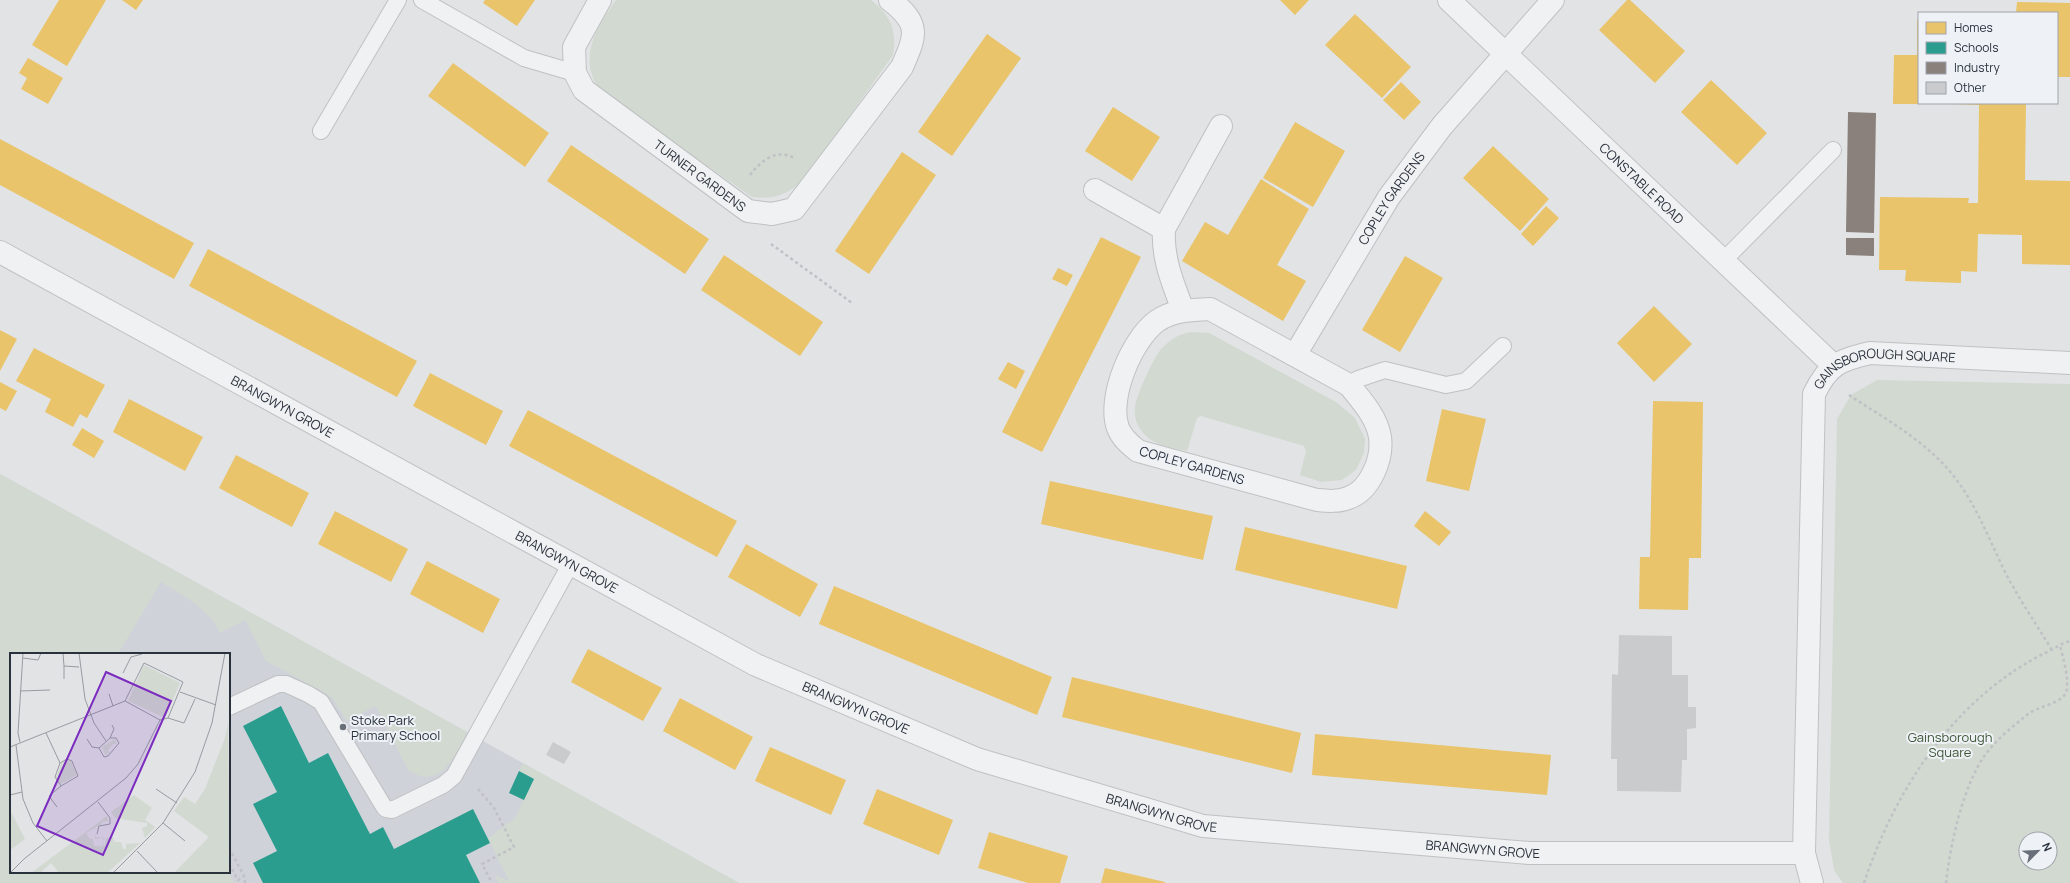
<svg xmlns="http://www.w3.org/2000/svg" width="2070" height="883" viewBox="0 0 2070 883" font-family="Manrope,sans-serif">
<rect width="100%" height="100%" fill="#e1e3e5"/>
<path fill="#cfd2d8" fill-rule="evenodd" d="M0 474 447 721 739 883H0ZM11 654H229V872H11Z"/>
<path fill="#d2d9d1" fill-rule="evenodd" d="M616 0H871C891 16 897 30 893 55L804 180C787 194 775 200 752 197L601 92C577 59 595 29 616 0Z
M1190 332 1209 333 1336 402 1355 418 1365 439 1364 453 1356 470 1342 480 1321 482 1300 475 1306 451 1304 446 1201 416 1197 418 1187 451C1171 448 1151 445 1141 430 1136 424 1134 414 1135 407 1136 396 1154 356 1162 348 1170 340 1179 334 1190 332Z
M1877 380 2070 384V883H1843L1834 870 1829 840 1837 419 1851 395ZM2026 839H2050V863H2026Z
M0 474 467 732C455 756 440 792 408 770L376 706 347 721 333 699 325 693 266 661 245 620 220 633C210 609 182 595 161 582L118 654H11V872H228L234 883H0Z
M523 763 739 883H499L495 875 509 881 488 838 515 818 534 779 519 771Z"/>
<path fill="#e9c46a" d="M59 0H106L67 66 32 45Z
M122 0H143L136 10Z
M485 0H535L517 26 483 3Z
M1280 0H1309L1295 15Z
M1627 0H1630L1685 51 1655 83 1599 30Z
M2017 2 2070 3V77H2057V13H2016Z
M1355 14 1411 67 1382 98 1325 45Z
M1917 20H1919V104H1893L1894 55H1917Z
M987 34 1021 58 952 156 918 132Z
M28 58 63 78 48 104 21 89 27 78 19 73Z
M453 63 549 133 525 167 428 96Z
M1711 80 1767 133 1737 165 1681 112Z
M1401 82 1421 102 1404 120 1383 100Z
M1926 103H2026L2025 180 2070 181V265L2022 264V235L1978 234 1977 272 1961 271V283L1905 281 1906 270H1879L1880 197 1969 198 1968 203H1978L1979 105Z
M1113 107 1160 137 1132 181 1085 151Z
M1295 122 1345 151 1313 207 1263 178Z
M0 139 194 243 174 279 0 185Z
M571 145 709 239 685 274 547 181Z
M1493 146 1549 199 1520 231 1463 178Z
M902 152 936 175 869 274 835 251Z
M1261 179 1309 209 1277 265 1306 281 1283 321 1182 261 1205 222 1228 235Z
M1546 206 1559 218 1533 246 1521 234Z
M1101 237 1141 257 1042 452 1002 432Z
M208 249 417 361 397 397 189 286Z
M724 255 823 322 800 356 701 290Z
M1405 256 1443 278 1400 352 1362 330Z
M1058 268 1073 275 1067 286 1052 279Z
M1654 306 1692 344 1654 382 1617 343Z
M0 330 17 339 0 371Z
M34 348 105 385 87 418 80 414 73 427 45 412 51 399 16 381Z
M1008 362 1025 371 1016 389 998 379Z
M430 373 503 411 486 445 413 406Z
M0 382 17 391 6 411 0 408Z
M129 399 203 437 185 471 113 432Z
M1653 401 1703 402 1701 558H1689L1688 610 1639 609 1640 557H1650Z
M1442 409 1486 419 1469 491 1426 481Z
M528 410 737 521 717 557 509 446Z
M82 428 104 441 94 458 72 445Z
M236 455 309 493 292 527 219 488Z
M1050 481 1213 516 1203 560 1041 524Z
M335 511 408 549 391 582 318 544Z
M1425 511 1451 532 1439 546 1414 526Z
M1245 527 1407 566 1397 609 1235 570Z
M746 544 818 584 800 617 728 577Z
M427 561 500 599 483 633 410 594Z
M834 586 1052 677 1037 715 819 624Z
M588 649 662 688 643 721 571 682Z
M1072 677 1301 733 1292 773 1062 717Z
M680 698 753 737 735 770 663 731Z
M1315 734 1551 755 1547 795 1312 775Z
M770 747 846 780 831 815 755 781Z
M877 789 953 820 939 855 863 824Z
M989 832 1068 856 1060 883H1028L978 868Z
M1105 868 1165 882V883H1101Z"/>
<path fill="#2a9d8f" d="M281 706 309 763 328 753 370 834 383 827 394 849 473 809 490 843 466 855 480 883H263L253 863 277 851 253 804 277 792 243 726Z
M519 771 534 779 524 800 509 793Z"/>
<path fill="#8a817c" d="M1848 112 1876 113 1874 233 1846 232Z
M1846 238H1874V256L1846 255Z"/>
<path fill="#c9cbcd" d="M1619 635 1672 636V675H1688V707H1696V728L1687 729V760H1682L1681 792 1617 791V759H1611L1612 674 1618 675Z
M553 742 571 752 564 764 546 755Z"/>
<g fill="none" stroke-linecap="round" stroke-linejoin="round">
<g stroke="#bfc1c3" stroke-width="18">
<path id="lane" d="M422 0 524 58 575 73
M321 131 398 0
M1724 260 1833 150
M1349 385 1358 379 1385 370 1446 385 1466 381 1503 346
M229 707 278 684H286L308 694 321 702 384 807 386 809 392 810 443 785 454 776 570 565"/>
</g>
<g stroke="#bfc1c3" stroke-width="24">
<g id="street">
<path id="s1" d="M600 0 574 47 575 73 584 90 748 211 772 214 794 209 902 67C916 35 921 24 890 0"/>
<path id="s2" d="M1449 0 1834 366"/>
<path d="M1095 190 1164 229"/>
<path id="s3" d="M0 252 756 665 977 759 1203 826 1529 853H1804"/>
<path d="M1210 309 1349 385C1361 400 1377 417 1380 437 1383 459 1370 491 1348 498 1338 502 1328 501 1317 500L1138 451C1129 444 1122 438 1118 428 1107 398 1132 339 1157 321 1173 310 1191 310 1210 309Z"/>
<path d="M1183 310C1173 284 1162 258 1164 229L1221 126"/>
<path id="s4" d="M1295 355 1389 197 1442 126 1553 0"/>
<path id="s5" d="M1812 883 1804 853 1814 394C1828 365 1839 360 1870 353L2070 363"/>
</g>
</g>
<path stroke="#bfc1c4" stroke-width="2.5" stroke-dasharray="3 3" stroke-linecap="butt" d="M750 175C761 161 776 148 794 158
M771 244 852 303
M1849 395C1882 417 1919 437 1946 467 1974 498 1987 535 2005 572 2019 599 2036 624 2052 650
M478 789 494 808 514 847 482 864 492 883
M229 848 244 876 245 883
M229 864 238 880 244 876
M1864 883C1895 790 1953 700 2043 654 2052 650 2060 644 2070 641
M1946 883C1950 845 1963 786 1985 755 1997 739 2012 727 2027 715 2037 706 2059 705 2066 693 2070 680 2063 659 2060 645"/>
<use href="#lane" stroke="#f0f1f2" stroke-width="16"/>
<use href="#street" stroke="#f0f1f2" stroke-width="22"/>
</g>
<circle fill="#696f78" stroke="#eef1f5" stroke-width="1.5" cx="343" cy="727" r="4"/>
<g text-anchor="middle" dominant-baseline="central" stroke-width="4" stroke-linejoin="round" paint-order="stroke">
<g font-size="13" fill="#29313d" stroke="#eef1f5">
<text stroke="none"><textPath href="#s1" startOffset="243">TURNER GARDENS</textPath></text>
<text stroke="none"><textPath href="#s2" startOffset="266">CONSTABLE ROAD</textPath></text>
<text stroke="none"><textPath href="#s4" startOffset="184">COPLEY GARDENS</textPath></text>
<text stroke="none"><textPath href="#s5" startOffset="573">GAINSBOROUGH SQUARE</textPath></text>
<text stroke="none"><textPath href="#s3" startOffset="322">BRANGWYN GROVE</textPath></text>
<text transform="translate(1192 465) rotate(16)">COPLEY GARDENS</text>
<text stroke="none"><textPath href="#s3" startOffset="646">BRANGWYN GROVE</textPath></text>
<text stroke="none"><textPath href="#s3" startOffset="970">BRANGWYN GROVE</textPath></text>
<text stroke="none"><textPath href="#s3" startOffset="1294">BRANGWYN GROVE</textPath></text>
<text stroke="none"><textPath href="#s3" startOffset="1618">BRANGWYN GROVE</textPath></text>
</g>
<g font-size="13" fill="#29313d" stroke="#eef1f5" text-anchor="start">
<text x="351" y="720">Stoke Park<tspan x="351" dy="15">Primary School</tspan></text>
</g>
<g font-size="13" fill="#3e5737" stroke="#eef1f5">
<text x="1950" y="737">Gainsborough<tspan x="1950" dy="15">Square</tspan></text>
</g>
</g>
<g transform="translate(10 653)">
<rect width="220" height="220" fill="#e1e3e5"/>
<path d="M134 12 170 30 155 65 118 48ZM218 70 220 220H164L199 184 164 158 174 144 185 151 195 136 215 85ZM105 86 107 91H103L98 97 100 100 95 102 92 94ZM57 107 61 108 67 122 51 131 46 125 51 110ZM124 142 142 155 135 167 145 174 135 185 132 175 137 173V170L105 165 101 159ZM1 159 15 186 0 197V162ZM97 163 98 168 92 169V171L76 180 80 186H83L84 193 93 192V185L85 186V180L86 184 95 185 93 187 94 192 84 194 95 193 96 185 103 184 105 189H111L113 196H116V191L130 190 97 220H49L41 210 30 220H21Z" fill="#d2d9d1"/>
<path fill="none" stroke="#979ca2" stroke-width="1" d="M53 0 54 13 69 14M69 0 75 46 84 70 96 88M13 5 28 7 31 0M54 13V26M113 20 121 4 132 1M10 38 40 37M170 39 206 52M99 41 103 53M115 48 150 67 158 65 173 29 134 10M115 48 134 10M158 65 174 70 185 46M36 80 50 110M100 85H106L109 90 98 103 94 104 89 95ZM100 85 104 76 102 72M77 86 82 94 89 95M10 89 8 80 13 0M6 92 13 146 23 170 37 188M0 94 115 48M57 106 62 108 68 123 51 133 45 124 50 110ZM146 136 167 150M0 142 12 139M47 154 39 143 51 133M153 170 175 188M87 181 89 173 100 171V165L88 149M127 198 147 219M0 220 14 206 116 125 128 111 150 67M103 220 153 170 185 119 202 70 215 0"/>
<path fill="#7b2cbf" fill-opacity="0.15" stroke="#7b2cbf" stroke-width="2" d="M96 19 161 48 93 202 27 173Z"/>
<rect width="220" height="220" fill="none" stroke="#29313d" stroke-width="2"/>
</g>
<rect x="1918" y="12" width="140" height="92" fill="#eef1f5" stroke="#9fa4ab"/>
<rect x="1926" y="22" width="20" height="12" fill="#e9c46a" stroke="#9fa4ab"/>
<text x="1954" y="32" font-size="12" fill="#29313d">Homes</text>
<rect x="1926" y="42" width="20" height="12" fill="#2a9d8f" stroke="#9fa4ab"/>
<text x="1954" y="52" font-size="12" fill="#29313d">Schools</text>
<rect x="1926" y="62" width="20" height="12" fill="#8a817c" stroke="#9fa4ab"/>
<text x="1954" y="72" font-size="12" fill="#29313d">Industry</text>
<rect x="1926" y="82" width="20" height="12" fill="#c9cbcd" stroke="#9fa4ab"/>
<text x="1954" y="92" font-size="12" fill="#29313d">Other</text>
<g transform="translate(2038 851) rotate(66)"><circle r="19" fill="#eef1f5" stroke="#9fa4ab"/>
<path d="M0-3L7 15L0 10L-7 15Z" fill="#696f78"/>
<text y="-6" font-size="11" font-weight="bold" text-anchor="middle" fill="#29313d">N</text>
</g>
</svg>
